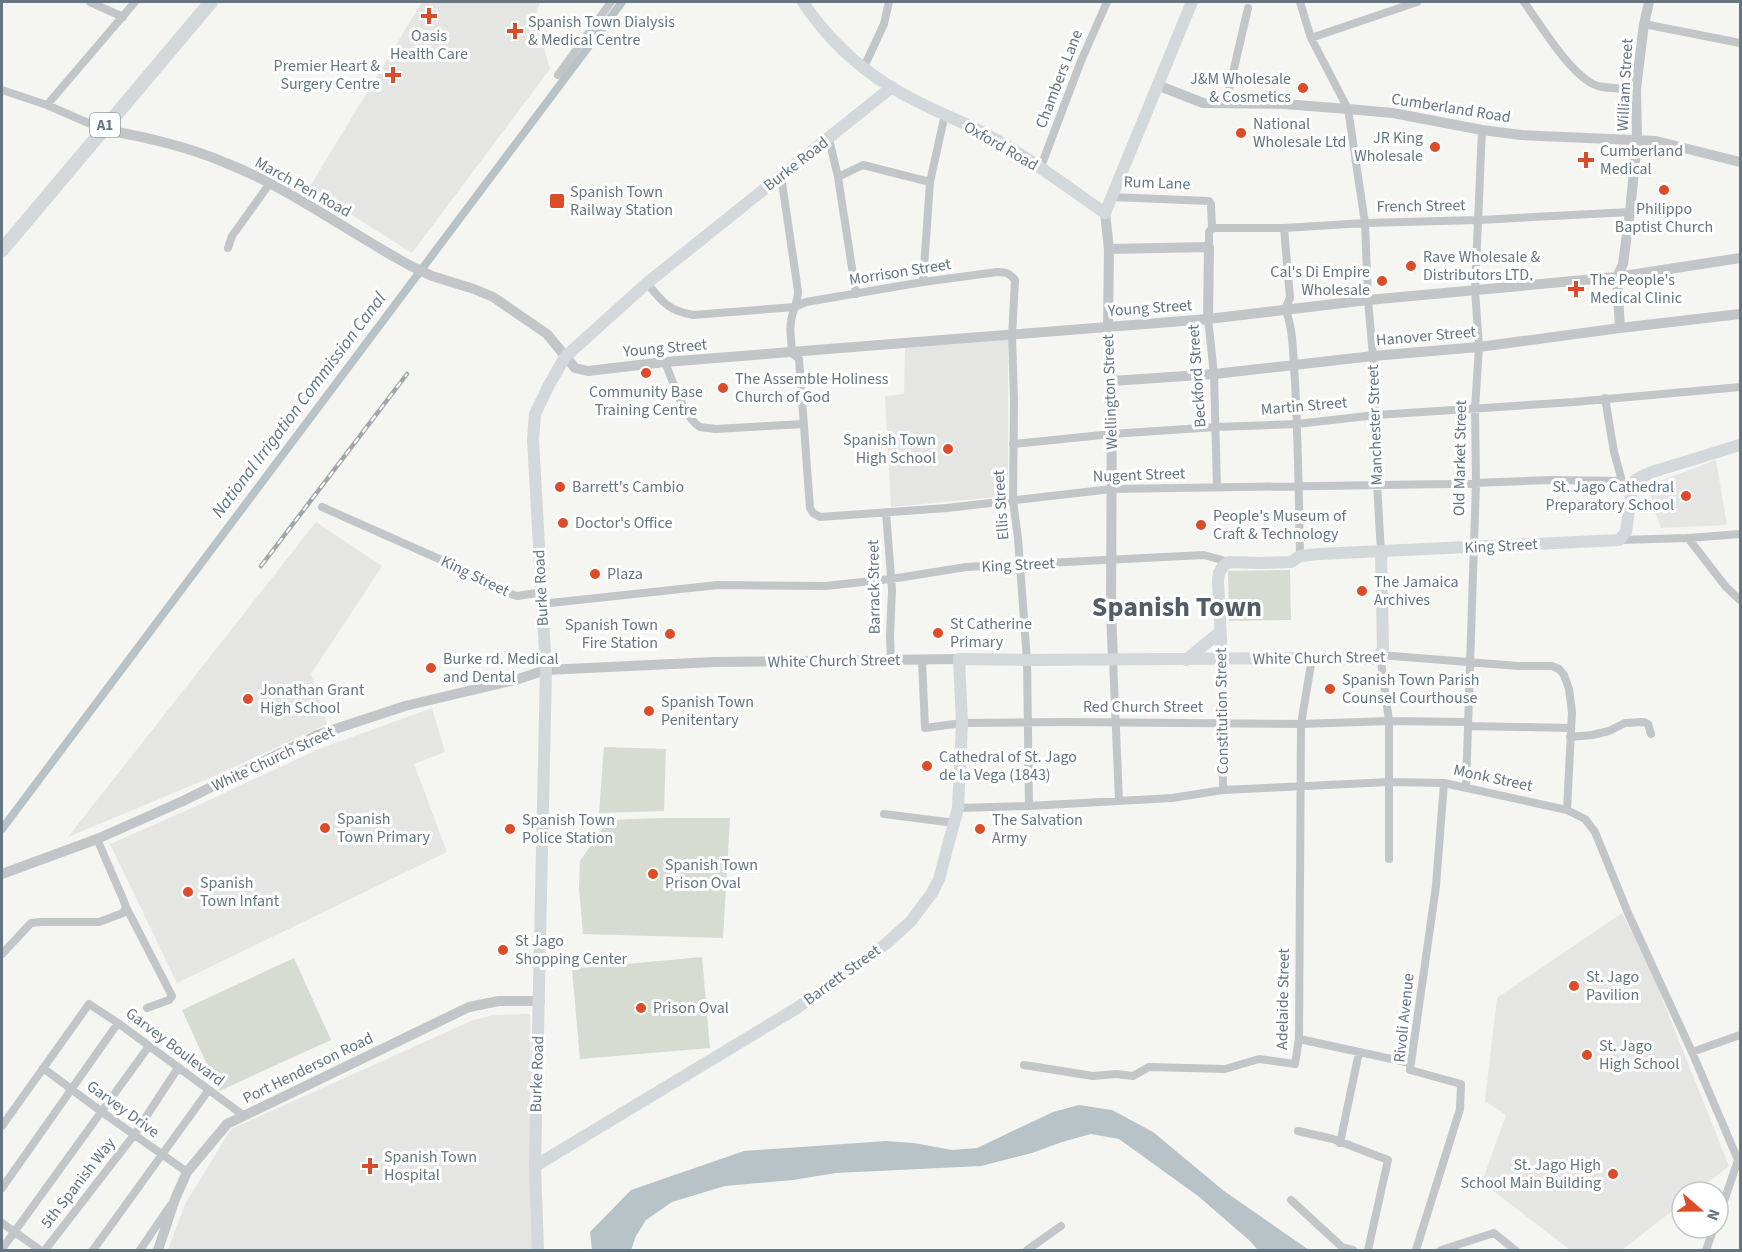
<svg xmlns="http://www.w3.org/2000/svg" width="1742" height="1252" viewBox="0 0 1742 1252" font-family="'Source Sans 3',sans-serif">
<rect width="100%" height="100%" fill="#f5f5f1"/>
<path fill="#e5e6e4" d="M422 2H540L535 17 550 69 412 253 309 188Z
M1008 338V496L891 507 885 396 904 394 905 346Z
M1716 460 1727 525 1661 528 1653 507 1649 485Z
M316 522 382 566 311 674 327 724 219 774 68 837Z
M432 708 445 752 414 764 447 852 177 983 110 844 201 804 319 749Z
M1622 913 1646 958 1729 1166 1696 1192H1682V1203L1622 1250H1570L1482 1182 1506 1115 1485 1101 1497 998Z
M530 1014 533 1250H168L185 1204 231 1129 471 1021 493 1015Z"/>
<path fill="#d6dcd2" d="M1290 570 1291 620 1229 621 1228 571Z
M604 747 666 749 664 811 599 813Z
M662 818H730L723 938 583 934 579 888 580 861 608 820Z
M702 957 710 1048 580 1059 572 969Z
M294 958 331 1040 219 1091 182 1010Z"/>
<path fill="#b7c3c7" d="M1079 1105 1112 1110 1153 1132 1224 1191 1309 1250H1258L1250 1241 1198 1196 1119 1139 1091 1134 1062 1142 1032 1153 981 1166 836 1173 793 1180 725 1186 672 1202 646 1220 636 1236 631 1250H592L590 1232 631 1190 744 1151 886 1141 914 1143 952 1150 977 1148 1053 1112Z"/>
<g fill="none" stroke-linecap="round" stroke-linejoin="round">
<path stroke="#b7c3c7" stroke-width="8" d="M2 829 622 2"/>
<path stroke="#c2c6c9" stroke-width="8" d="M90 2 123 17
M1300 2 1311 38 1348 109 1365 223 1368 300 1374 368 1377 484 1381 552
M1524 2C1540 24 1572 78 1598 86 1610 89 1624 88 1636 89
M1644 24 1740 43
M1311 38 1417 2
M864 67 884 24 889 2
M558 75 611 2
M2 90 47 105 102 129
M1226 103 1248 8
M47 105 135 2
M829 139 838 177 856 294
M1040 169 1081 61 1107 2
M781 176 798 291C798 302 792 311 791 322 789 331 792 342 792 353L799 359 810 508 813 513 820 517 947 508 1112 489 1448 484 1551 480 1622 481 1632 487
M838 177 863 165 930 182
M1111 197 1209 201 1211 204 1212 228 1209 232V247
M1212 228H1284L1365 223 1479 220 1630 212
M1284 228 1290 298 1285 309C1294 328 1293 360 1295 381 1298 439 1299 498 1300 556
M228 248 232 236 270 183
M923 282 930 182 945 114
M647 283C662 302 669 311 693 315L795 307 806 302 923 282 997 272C1005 272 1010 273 1015 280L1012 336 1014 400 1013 501 1018 538 1027 660 1029 806
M1208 319 1214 374 1217 487
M665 362C672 379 684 418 700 427 704 428 711 428 715 429L804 424
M1605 398 1614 452 1622 481
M1013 444 1112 434 1216 427 1297 424 1376 415 1574 402 1740 387
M322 507 446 562 487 586 517 596 537 593 541 604 718 585 825 586 891 579 966 567 1204 555 1229 562
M886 512 892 590 890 635 891 661
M1688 538 1726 587 1740 600
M1619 540 1688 538 1740 534
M1222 659 1223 790
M922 660 925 728 962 723 1065 722 1301 724 1389 721 1468 722
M1113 660 1119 800
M1468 726 1571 728
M1570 737 1592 735 1609 731 1625 723 1644 722 1648 724 1651 734
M1466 787 1476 483 1475 409 1479 347 1475 290 1482 130
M958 808 1029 806 1172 798 1223 790 1389 782 1444 783 1567 810 1585 819 1595 832 1628 913 1692 1052 1738 1160 1718 1219
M884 814 955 823
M1389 859V721L1380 655 1518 666H1552L1559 669 1564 675 1569 689 1572 712 1567 810
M126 907 172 996 169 1000 147 1008
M2 954 31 923 41 922H99L123 913 126 907 123 899 97 839
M1299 1039 1410 1063
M1692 1052 1740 1035
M1024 1065 1093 1076 1116 1074 1133 1076 1149 1067 1225 1069 1259 1059 1295 1064 1299 1039 1301 724 1312 658
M43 1068 102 1112 187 1172
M2 1126 89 1004 118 1023 243 1115
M1298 1131 1333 1139 1388 1160 1368 1250
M1340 1143 1359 1052
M2 1188 118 1023
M1291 1200 1342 1247 1353 1250
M2 1223 40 1250
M2 1249 149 1046
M45 1250 134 1135 178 1068
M93 1250 208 1091
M140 1250 170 1206
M1027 1250 1061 1226
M1416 1250 1460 1109 1461 1084 1410 1070 1436 886 1444 783
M1441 1250 1494 1233 1515 1250
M1706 1250 1714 1228"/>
<path stroke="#c2c6c9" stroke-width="10" d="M1157 85 1203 103 1284 104 1348 109 1393 113 1482 130 1521 135 1656 141 1740 162
M102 129C144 137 187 146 226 163 292 189 349 233 411 266L432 276 474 289 493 297 547 334 575 368 588 371 665 362 1208 319 1368 300 1617 277 1740 258
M1105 213 1109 249 1108 326 1112 381 1111 610 1113 660
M1109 249 1209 247 1208 319
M1620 328 1617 277 1623 264 1630 212 1637 139 1636 89 1644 24 1649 2
M1112 381 1214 374 1373 356 1479 347 1620 328 1740 314
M2 874 97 839 183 801 317 735 405 706 515 680 546 670 714 662 959 659
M158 1250 175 1199 187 1172 227 1124 469 1007 499 1001H540"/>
<path stroke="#d3d8db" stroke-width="12" d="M803 2C826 37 855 65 891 87 921 106 955 118 986 134 1027 156 1067 187 1105 213L1192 2
M1222 659 1218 581 1219 573 1223 566 1229 562 1260 563 1291 562 1300 556 1319 554 1619 540 1626 532 1632 487 1635 480 1652 472 1740 445
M1186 660 1220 632
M535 1166 797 1008 887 943 911 921 932 893 939 879 958 808 962 723 959 659 1027 660 1302 658 1374 659 1380 655 1383 648 1381 552
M538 1250 535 1166 546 670 533 440 535 414 549 385 565 357 647 283 892 87"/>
<path stroke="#d3d8db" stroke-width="14" d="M2 250 211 2"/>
<g stroke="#a1a8ac" stroke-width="4.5">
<path id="rail" d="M261 566 407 374"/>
</g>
<use href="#rail" stroke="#fff" stroke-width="2" stroke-dasharray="7" stroke-linecap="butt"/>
</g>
<g fill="#de4b28" stroke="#fff" stroke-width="2">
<path d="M426 7h6v6h6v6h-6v6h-6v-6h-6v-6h6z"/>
<path d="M512 22h6v6h6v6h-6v6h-6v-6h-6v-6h6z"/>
<path d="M390 66h6v6h6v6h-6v6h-6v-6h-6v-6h6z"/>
<circle cx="1303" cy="88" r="6"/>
<circle cx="1241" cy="133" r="6"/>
<circle cx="1435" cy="147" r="6"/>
<path d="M1583 151h6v6h6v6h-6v6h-6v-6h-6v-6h6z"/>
<circle cx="1664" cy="190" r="6"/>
<rect x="549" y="193" width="16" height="16" rx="3"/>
<circle cx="1411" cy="266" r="6"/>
<circle cx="1382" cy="281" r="6"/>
<path d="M1573 280h6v6h6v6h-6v6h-6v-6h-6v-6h6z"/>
<circle cx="646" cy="373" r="6"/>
<circle cx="723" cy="388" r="6"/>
<circle cx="948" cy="449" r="6"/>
<circle cx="560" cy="487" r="6"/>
<circle cx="1686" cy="496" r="6"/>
<circle cx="563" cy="523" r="6"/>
<circle cx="1201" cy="525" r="6"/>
<circle cx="595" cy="574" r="6"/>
<circle cx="1362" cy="591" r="6"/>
<circle cx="938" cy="633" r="6"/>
<circle cx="670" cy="634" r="6"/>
<circle cx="431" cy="668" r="6"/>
<circle cx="1330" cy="689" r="6"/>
<circle cx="248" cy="699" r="6"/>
<circle cx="649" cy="711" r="6"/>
<circle cx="927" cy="766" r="6"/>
<circle cx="325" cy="828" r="6"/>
<circle cx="510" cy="829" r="6"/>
<circle cx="980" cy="829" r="6"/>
<circle cx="653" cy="874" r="6"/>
<circle cx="188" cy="892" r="6"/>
<circle cx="503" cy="950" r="6"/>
<circle cx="1574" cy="986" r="6"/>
<circle cx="641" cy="1008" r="6"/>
<circle cx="1587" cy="1055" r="6"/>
<path d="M367 1157h6v6h6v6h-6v6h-6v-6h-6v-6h6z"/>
<circle cx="1613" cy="1174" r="6"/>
</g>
<g text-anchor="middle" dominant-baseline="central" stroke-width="6" stroke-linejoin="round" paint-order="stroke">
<rect fill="#fff" stroke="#929fa7" stroke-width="1.5" x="90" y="113" width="30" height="24" rx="4.5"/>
<g font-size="15" font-weight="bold" fill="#647681">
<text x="105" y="125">A1</text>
</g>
<g font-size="16" fill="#647681" stroke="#fff" text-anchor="start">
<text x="528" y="22">Spanish Town Dialysis<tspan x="528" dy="18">&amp; Medical Centre</tspan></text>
<text x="429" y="36" text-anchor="middle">Oasis<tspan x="429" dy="18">Health Care</tspan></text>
<text x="380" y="66" text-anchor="end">Premier Heart &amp;<tspan x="380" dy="18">Surgery Centre</tspan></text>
<text x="1291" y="79" text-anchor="end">J&amp;M Wholesale<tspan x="1291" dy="18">&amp; Cosmetics</tspan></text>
<text x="1253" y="124">National<tspan x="1253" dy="18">Wholesale Ltd</tspan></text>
<text x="1423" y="138" text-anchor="end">JR King<tspan x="1423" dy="18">Wholesale</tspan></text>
<text x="1600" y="151">Cumberland<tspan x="1600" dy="18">Medical</tspan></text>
<text x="570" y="192">Spanish Town<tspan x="570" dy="18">Railway Station</tspan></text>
<text x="1664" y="209" text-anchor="middle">Philippo<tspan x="1664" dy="18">Baptist Church</tspan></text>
<text x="1423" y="257">Rave Wholesale &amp;<tspan x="1423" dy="18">Distributors LTD.</tspan></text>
<text x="1370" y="272" text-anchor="end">Cal's Di Empire<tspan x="1370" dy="18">Wholesale</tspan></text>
<text x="1590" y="280">The People's<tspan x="1590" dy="18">Medical Clinic</tspan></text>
<text x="735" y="379">The Assemble Holiness<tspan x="735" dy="18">Church of God</tspan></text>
<text x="646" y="392" text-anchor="middle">Community Base<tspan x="646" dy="18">Training Centre</tspan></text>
<text x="936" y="440" text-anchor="end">Spanish Town<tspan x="936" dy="18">High School</tspan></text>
<text x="572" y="487">Barrett's Cambio</text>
<text x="1674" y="487" text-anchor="end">St. Jago Cathedral<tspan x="1674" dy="18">Preparatory School</tspan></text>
<text x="1213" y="516">People's Museum of<tspan x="1213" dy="18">Craft &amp; Technology</tspan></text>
<text x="575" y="523">Doctor's Office</text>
<text x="607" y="574">Plaza</text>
<text x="1374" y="582">The Jamaica<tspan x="1374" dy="18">Archives</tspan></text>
<text x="950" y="624">St Catherine<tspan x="950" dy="18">Primary</tspan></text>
<text x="658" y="625" text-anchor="end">Spanish Town<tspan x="658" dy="18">Fire Station</tspan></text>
<text x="443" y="659">Burke rd. Medical<tspan x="443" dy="18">and Dental</tspan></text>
<text x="1342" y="680">Spanish Town Parish<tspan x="1342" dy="18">Counsel Courthouse</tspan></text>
<text x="260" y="690">Jonathan Grant<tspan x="260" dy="18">High School</tspan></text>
<text x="661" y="702">Spanish Town<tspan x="661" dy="18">Penitentary</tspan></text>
<text x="939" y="757">Cathedral of St. Jago<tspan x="939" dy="18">de la Vega (1843)</tspan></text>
<text x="337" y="819">Spanish<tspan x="337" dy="18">Town Primary</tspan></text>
<text x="522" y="820">Spanish Town<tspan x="522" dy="18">Police Station</tspan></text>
<text x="992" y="820">The Salvation<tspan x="992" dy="18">Army</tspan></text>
<text x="665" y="865">Spanish Town<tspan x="665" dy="18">Prison Oval</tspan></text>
<text x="200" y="883">Spanish<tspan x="200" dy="18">Town Infant</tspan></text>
<text x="515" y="941">St Jago<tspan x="515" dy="18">Shopping Center</tspan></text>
<text x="1586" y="977">St. Jago<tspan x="1586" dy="18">Pavilion</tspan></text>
<text x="653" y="1008">Prison Oval</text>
<text x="1599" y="1046">St. Jago<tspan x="1599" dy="18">High School</tspan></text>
<text x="384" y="1157">Spanish Town<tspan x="384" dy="18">Hospital</tspan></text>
<text x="1601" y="1165" text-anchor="end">St. Jago High<tspan x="1601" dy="18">School Main Building</tspan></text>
</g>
<g font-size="16" fill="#647681" stroke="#fff">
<text transform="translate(1059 79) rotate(-69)">Chambers Lane</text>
<text transform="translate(1625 85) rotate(-87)">William Street</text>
<text transform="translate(1451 108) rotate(9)">Cumberland Road</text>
<text transform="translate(1001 146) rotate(30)">Oxford Road</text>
<text transform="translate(796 164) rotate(-38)">Burke Road</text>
<text transform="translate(1157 183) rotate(2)">Rum Lane</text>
<text transform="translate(303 187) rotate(29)">March Pen Road</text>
<text transform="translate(1421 206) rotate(-1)">French Street</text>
<text transform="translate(900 272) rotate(-9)">Morrison Street</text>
<text transform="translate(1150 308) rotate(-4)">Young Street</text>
<text transform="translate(1426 336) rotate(-5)">Hanover Street</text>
<text transform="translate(665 348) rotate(-5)">Young Street</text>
<text transform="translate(1197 376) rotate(-94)">Beckford Street</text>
<text transform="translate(1110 392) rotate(-92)">Wellington Street</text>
<text transform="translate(1304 406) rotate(-5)">Martin Street</text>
<text transform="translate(1375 425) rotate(-92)">Manchester Street</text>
<text transform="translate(1460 458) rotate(-89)">Old Market Street</text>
<text transform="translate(1139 475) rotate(-2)">Nugent Street</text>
<text transform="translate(1001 505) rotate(-94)">Ellis Street</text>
<text transform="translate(1501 546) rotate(-3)">King Street</text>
<text transform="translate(1018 565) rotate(-3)">King Street</text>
<text transform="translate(475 576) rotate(26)">King Street</text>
<text transform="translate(874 587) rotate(-91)">Barrack Street</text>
<text transform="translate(541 588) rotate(-93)">Burke Road</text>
<text transform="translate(1319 658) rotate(-1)">White Church Street</text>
<text transform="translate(834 661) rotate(-1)">White Church Street</text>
<text x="1143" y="707">Red Church Street</text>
<text transform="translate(1222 711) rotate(-91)">Constitution Street</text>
<text transform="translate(273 759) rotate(-25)">White Church Street</text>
<text transform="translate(1493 778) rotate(12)">Monk Street</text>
<text transform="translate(842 975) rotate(-36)">Barrett Street</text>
<text transform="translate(1283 999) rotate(-89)">Adelaide Street</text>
<text transform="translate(1404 1018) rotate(-84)">Rivoli Avenue</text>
<text transform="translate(175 1047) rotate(37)">Garvey Boulevard</text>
<text transform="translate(308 1068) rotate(-26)">Port Henderson Road</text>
<text transform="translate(537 1074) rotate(-88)">Burke Road</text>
<text transform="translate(123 1109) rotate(36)">Garvey Drive</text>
<text transform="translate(78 1183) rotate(-52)">5th Spanish Way</text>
</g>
<g font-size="18" font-style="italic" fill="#60777f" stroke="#fff">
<text transform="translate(299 405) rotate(-53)">National Irrigation Commission Canal</text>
</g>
<g font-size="28" font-weight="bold" fill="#525e67" stroke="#fff">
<text x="1177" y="607">Spanish Town</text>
</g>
</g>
<rect width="1742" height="1252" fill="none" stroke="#647681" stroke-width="6"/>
<g transform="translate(1700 1210) rotate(110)"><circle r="28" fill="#ffffff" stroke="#c1c8cd" stroke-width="1.5"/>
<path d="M0-4.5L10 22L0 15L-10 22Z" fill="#de4b28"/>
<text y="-9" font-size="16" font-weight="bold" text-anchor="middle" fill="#647681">N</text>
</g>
</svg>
